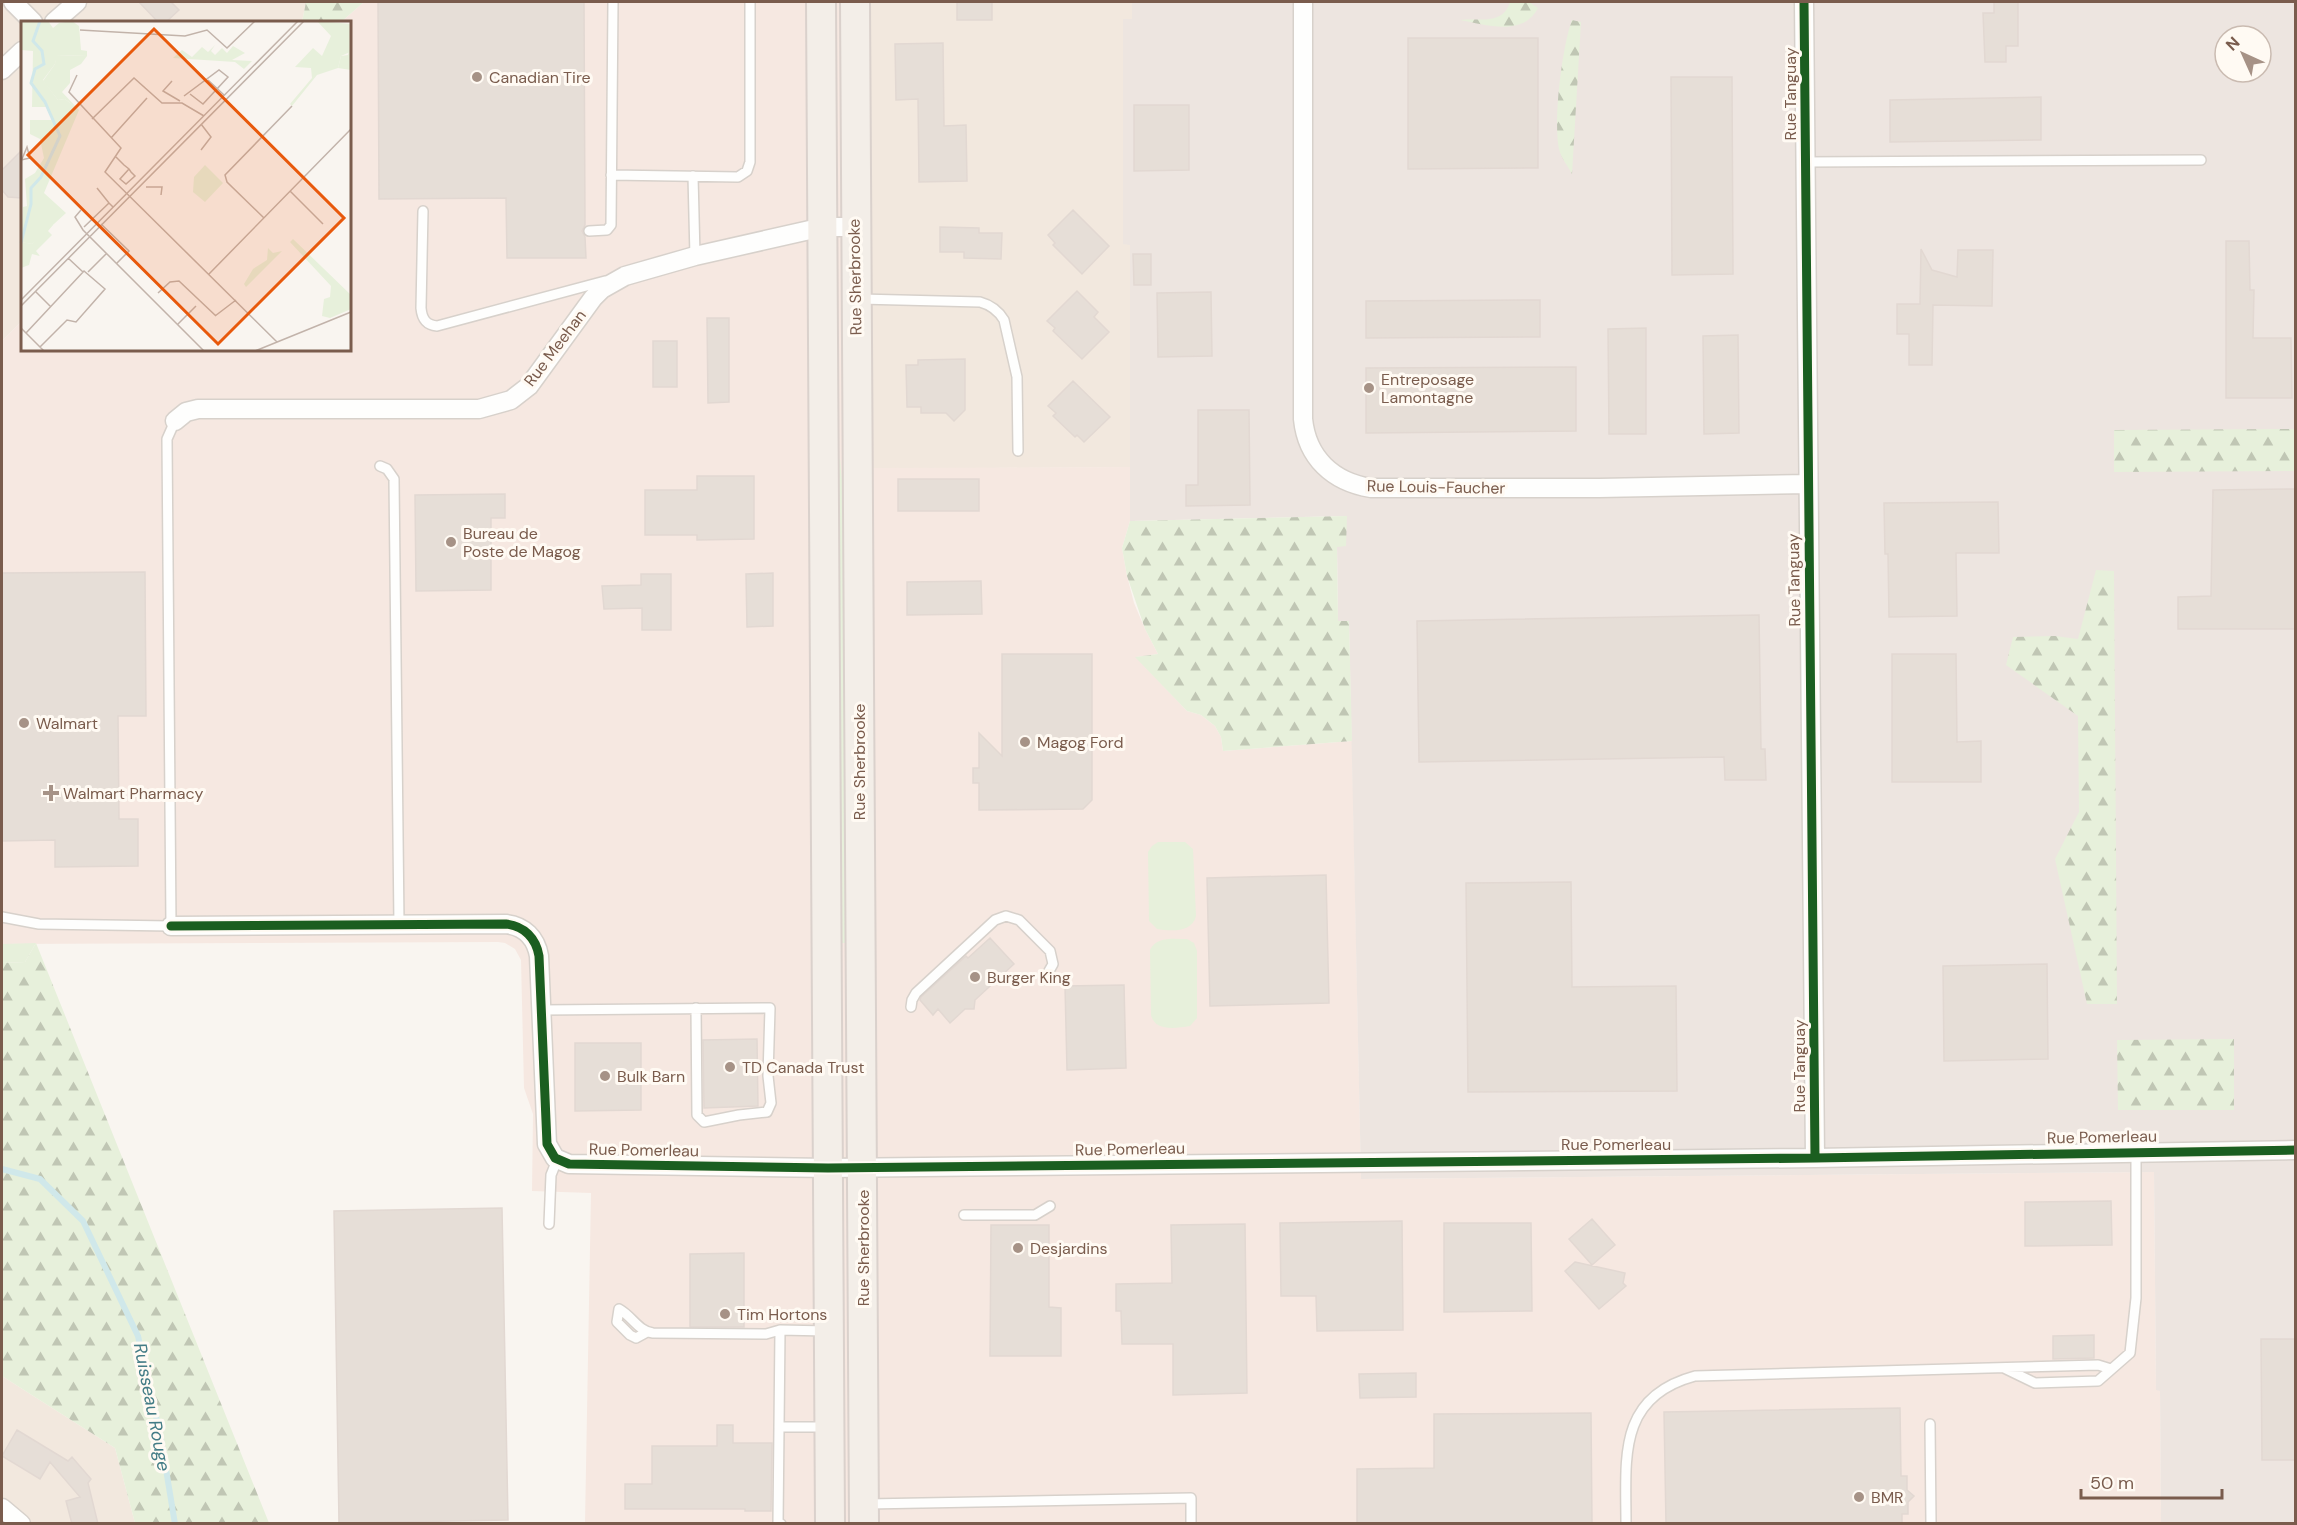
<svg xmlns="http://www.w3.org/2000/svg" width="2297" height="1525" viewBox="0 0 2297 1525" font-family="'DM Sans',sans-serif">
<defs>
<pattern id="forest-firs" width="22" height="20" patternUnits="userSpaceOnUse" patternTransform="scale(1.5)"><rect width="22" height="20" fill="#e7f0db"/><path d="M5 1l3.5 6h-7zM16 11l3.5 6h-7z" fill="#c0c6b4"/></pattern>
</defs>
<rect width="100%" height="100%" fill="#f9f5f0"/>
<path fill="#f2e8de" d="M2 2H306L302 22H22V321L2 341Z
M869 2H1132V19H1123V244H1130V467L872 469Z
M2 1376 115 1448 135 1523H2Z"/>
<path fill="#f6e8e1" d="M364 2H869L872 468 1130 467V521L1122 548 1127 576 1134 603 1145 629 1158 654 1136 657 1187 711 1201 715 1215 726 1221 737 1223 751 1352 741 1361 1179 2154 1172 2156 1390H2160L2161 1523H585L591 1193 532 1191 533 1114 524 1088 521 960 515 949 505 943 498 942 2 944V341L22 321V350H350V22H341Z"/>
<path fill="#ede5e0" fill-rule="evenodd" d="M1132 2H2295V1523H2161L2160 1391 2156 1390 2154 1172 1361 1179 1349 622 1338 621 1337 546 1347 516 1130 521V245L1123 244V19H1132ZM2225 36H2261V72H2225Z"/>
<path fill="#e7f0db" d="M834 459H840L846 521 849 943H842Z
M1158 842H1185L1193 849 1196 916C1192 933 1171 931 1157 929L1149 921 1148 852 1152 846Z
M1187 939 1194 943 1197 951V1018L1190 1026C1176 1028 1155 1032 1151 1015L1150 950C1156 936 1174 939 1187 939Z
M36 943 25 962 2 963V944Z"/>
<path fill="url(#forest-firs)" d="M306 2H364L341 22H302Z
M1510 2H1529L1538 8C1523 37 1486 25 1460 20 1481 18 1503 25 1510 2Z
M1572 20 1581 22 1572 174C1568 166 1561 158 1559 149 1553 121 1562 47 1572 20Z
M2295 429V471L2114 472V430Z
M1347 516 1346 546 1337 547 1338 621H1349L1352 741 1223 751 1221 737 1215 726 1201 715 1187 711 1135 657 1158 654 1145 629 1127 576 1122 548 1130 521Z
M2096 570 2114 571 2117 1004H2087L2055 859 2079 812 2078 716 2006 665 2013 637 2055 636 2078 639Z
M36 943 269 1523H135L115 1448 2 1376V963L25 962Z
M2234 1039V1110H2118L2117 1040Z"/>
<g fill="none" stroke-linecap="round" stroke-linejoin="round">
<path stroke="#d0e8ea" stroke-width="6" d="M2 1169 40 1179 83 1221 138 1336 161 1439 175 1524"/>
</g>
<path fill="#e6ded7" stroke="#e2d8d2" stroke-width="1.5" d="M139 2H171L179 10 166 22H158Z
M378 2H584L585 225 582 231 585 237 586 258H507L506 198 379 199Z
M957 2H992V20H957Z
M1994 2H2018V46H2006V62H1985L1983 13H1994Z
M1408 38H1538V168L1408 169Z
M943 43 944 126 966 125 967 181 919 182 918 99 896 100 895 44Z
M1671 77H1732L1733 274 1672 275Z
M2041 97V140L1890 142V100Z
M1134 105H1189V170L1134 171Z
M22 150V198L8 197 2 190V170Z
M1073 210 1109 246 1082 274 1053 245 1055 243 1048 235Z
M940 227 979 228V233H1002L1001 259 964 258V252H940Z
M2226 241H2249L2250 290H2254L2253 338H2291L2292 398H2226Z
M1921 249 1932 270 1957 277 1958 250H1993L1992 306 1933 305 1932 365H1909V334H1897V304H1920Z
M1133 254H1151V285H1134Z
M1077 291 1098 312 1094 317 1109 332 1082 359 1053 331 1055 328 1047 321Z
M1211 292 1212 356 1158 357 1157 293Z
M1540 300V337L1366 338V301Z
M707 318H729V402L708 403Z
M1646 328V434H1609L1608 329Z
M1738 335 1739 433 1704 434 1703 336Z
M653 341H677V387H653Z
M965 359V410L954 421 946 413H921V407H907L906 365H918V360Z
M1576 367V431L1366 433V368Z
M1073 381 1110 417 1084 442 1077 435 1075 437 1053 416 1056 413 1048 406Z
M1198 410H1249L1250 505 1186 506V485H1198Z
M697 476H754V539L697 540V535H645V490H697Z
M898 479H979V511H898Z
M2295 489V629H2178V597L2211 596 2213 490Z
M505 494V518H491V590L416 591 415 495Z
M1998 502 1999 553H1956L1957 616 1889 617 1888 554H1885L1884 503Z
M145 572 146 716H118L119 819H138V866L55 867V840L2 841V573Z
M773 573V626L747 627 746 574Z
M641 574H671V630H642V608L604 609 602 586 641 585Z
M981 581 982 614 907 615V582Z
M1759 615 1761 749H1765L1766 780H1725L1724 757 1419 762 1417 621Z
M1002 654H1092V800L1083 809 979 810V783H973V768H979V733L1002 756Z
M1892 654H1956L1957 742 1981 741V782H1892Z
M1326 875 1329 1003 1210 1006 1207 878Z
M1571 882 1572 987 1676 986 1677 1091 1468 1092 1466 883Z
M990 938 1014 964 975 1000 974 1009H965L950 1023 938 1009 933 1015 920 1000 921 997 966 956 968 958Z
M2047 964 2048 1059 1944 1061 1943 966Z
M1124 985 1126 1068 1067 1070 1065 986Z
M757 1039 758 1106 704 1108 703 1040Z
M575 1043H641V1110L575 1111Z
M2111 1201 2112 1245 2025 1246V1202Z
M502 1208 508 1520 339 1523 334 1211Z
M1592 1219 1615 1245 1592 1265 1569 1239Z
M1402 1221 1403 1330 1317 1331 1316 1296H1281L1280 1223Z
M1444 1223H1531L1532 1311 1444 1312Z
M1245 1224 1247 1393 1173 1395V1344H1122L1121 1311H1116V1284L1172 1283 1171 1225Z
M991 1225H1049V1307L1061 1308V1356H990Z
M744 1253V1327H690V1254Z
M1575 1262 1625 1273 1623 1283 1626 1286 1599 1309 1565 1271Z
M2094 1335V1358L2053 1359V1336Z
M2261 1339H2295V1460H2262Z
M1416 1373V1397L1360 1398 1359 1374Z
M1900 1408 1901 1476H1907V1490L1914 1496 1908 1502V1514H1902V1524H1666L1664 1412Z
M1591 1413 1592 1524H1357V1469L1434 1468V1414Z
M717 1425H733V1443H772L771 1511H745V1509H625V1484H652V1446H717Z
M17 1430 68 1461 72 1457 91 1479 88 1483 98 1524H72L66 1501 80 1497 50 1462 40 1479 2 1456Z"/>
<g fill="none" stroke-linecap="round" stroke-linejoin="round">
<g stroke="#d7d1cb" stroke-width="12">
<path id="service" d="M1805 162 2201 160
M611 175 738 177 747 171 750 162V2
M693 176 695 256
M423 211 421 308C422 319 426 325 437 326L605 281
M589 231 607 230 611 225 613 2
M860 299 980 302C991 305 998 310 1004 320L1017 377 1018 451
M380 466 387 469 394 479 399 924
M2 917 39 924 171 926 167 439 175 421
M911 1007 912 1000 916 993 995 920 1006 916 1019 920 1050 951 1053 964 1049 971
M542 1010C618 1009 694 1009 770 1008L768 1076 771 1103 767 1112 739 1115 704 1122 697 1115 696 1008
M964 1215H1035L1050 1206
M549 1224 551 1175 557 1160
M647 1332 636 1338 630 1335 617 1322 619 1309C632 1316 638 1331 653 1333L766 1334 780 1330
M2004 1368 2035 1383 2098 1381 2130 1353 2136 1298V1151
M1930 1424 1931 1524
M779 1427H827
M867 1504 1191 1498V1524
M781 1524H778L780 1330 827 1331
M1626 1524C1626 1458 1617 1397 1695 1376L2098 1365 2111 1369"/>
</g>
<g stroke="#d7d1cb" stroke-width="21">
<path id="minor" d="M13 2 33 22
M1303 2V419C1307 458 1333 482 1371 488H1599L1808 484
M1804 2 1815 1158
M54 22 77 2
M2 70 22 51
M175 421 186 412 198 409H479L511 400 529 386 593 298 602 289 625 276 695 256 823 227H854
M171 926 506 924C524 926 536 938 539 956L547 1144 555 1158 569 1164 828 1168 1815 1158 2296 1150
M2 1508 21 1524"/>
</g>
<g stroke="#dad1cc" stroke-width="32">
<path id="primary" d="M821 2 830 1524
M855 2C855 509 861 1016 864 1524"/>
</g>
<use href="#service" stroke="#fefefd" stroke-width="9"/>
<use href="#minor" stroke="#fefefd" stroke-width="18"/>
<use href="#primary" stroke="#f3eee8" stroke-width="28"/>
<g stroke="#fffaf3" stroke-width="13">
<path id="cycleway" d="M1804 2 1815 1158
M171 926 506 924C524 926 536 938 539 956L547 1144 555 1158 569 1164 828 1168 1815 1158 2296 1150"/>
</g>
<use href="#cycleway" stroke="#1b5e20" stroke-width="9"/>
</g>
<g fill="#a69286" stroke="#fffaf3" stroke-width="2">
<circle cx="477" cy="77" r="6"/>
<circle cx="1369" cy="388" r="6"/>
<circle cx="451" cy="542" r="6"/>
<circle cx="24" cy="723" r="6"/>
<circle cx="1025" cy="742" r="6"/>
<path d="M48 784h6v6h6v6h-6v6h-6v-6h-6v-6h6z"/>
<circle cx="975" cy="977" r="6"/>
<circle cx="730" cy="1067" r="6"/>
<circle cx="605" cy="1076" r="6"/>
<circle cx="1018" cy="1248" r="6"/>
<circle cx="725" cy="1314" r="6"/>
<circle cx="1859" cy="1497" r="6"/>
</g>
<g text-anchor="middle" dominant-baseline="central" stroke-width="6" stroke-linejoin="round" paint-order="stroke">
<g font-size="16" fill="#7a5c4d" stroke="#fffaf3" text-anchor="start">
<text x="489" y="77">Canadian Tire</text>
<text x="1381" y="379">Entreposage<tspan x="1381" dy="18">Lamontagne</tspan></text>
<text x="463" y="533">Bureau de<tspan x="463" dy="18">Poste de Magog</tspan></text>
<text x="36" y="723">Walmart</text>
<text x="1037" y="742">Magog Ford</text>
<text x="63" y="793">Walmart Pharmacy</text>
<text x="987" y="977">Burger King</text>
<text x="742" y="1067">TD Canada Trust</text>
<text x="617" y="1076">Bulk Barn</text>
<text x="1030" y="1248">Desjardins</text>
<text x="737" y="1314">Tim Hortons</text>
<text x="1871" y="1497">BMR</text>
</g>
<g font-size="16" fill="#7a5c4d" stroke="#fffaf3">
<text transform="translate(1790 94) rotate(-90)">Rue Tanguay</text>
<text transform="translate(855 277) rotate(-91)">Rue Sherbrooke</text>
<text transform="translate(555 348) rotate(-53)">Rue Meehan</text>
<text transform="translate(1436 487) rotate(1)">Rue Louis-Faucher</text>
<text transform="translate(1794 580) rotate(-91)">Rue Tanguay</text>
<text transform="translate(859 762) rotate(-90)">Rue Sherbrooke</text>
<text transform="translate(1799 1066) rotate(-90)">Rue Tanguay</text>
<text transform="translate(2102 1137) rotate(-1)">Rue Pomerleau</text>
<text x="1616" y="1144">Rue Pomerleau</text>
<text transform="translate(1130 1149) rotate(-1)">Rue Pomerleau</text>
<text transform="translate(644 1150) rotate(1)">Rue Pomerleau</text>
<text transform="translate(863 1248) rotate(-90)">Rue Sherbrooke</text>
</g>
<g font-size="18" font-style="italic" fill="#437c86" stroke="#fffaf3">
<text transform="translate(152 1407) rotate(79)">Ruisseau Rouge</text>
</g>
</g>
<g transform="translate(21 21)">
<rect width="330" height="330" fill="#f9f5f0"/>
<path d="M296 0 330 3 329 31 320 35 317 47 296 54 271 85 269 83 291 57 290 47 274 46 292 27 301 35 310 15ZM35 34 66 35 60 43 49 49V62L41 71 58 89 44 78 37 79 22 60 34 43ZM32 204 27 210 31 214 15 230 19 235 11 233 8 244 0 247 1 221 11 223 26 205Z" fill="#e7f0db"/>
<path d="M0 0H27L32 7 38 2 51 0 58 5 60 29 66 30V35L36 34 34 43 22 59 37 79 44 78 58 89 23 172 45 192 11 223 0 221 2 186 6 185 4 158 14 152 23 137 19 118 9 113V99H32L26 86H11L12 30 0 29ZM330 20V49L317 47 320 35 327 34ZM194 24 190 30 194 34 201 27 206 32 212 25 224 32 211 39 231 40 223 48 214 41 152 37 161 29 171 36 181 26 187 31ZM184 144 202 162 184 181 172 171 173 156ZM272 218 330 274V288L309 297 301 295 303 278 309 276 310 265 269 221ZM247 227 252 232 261 230 225 266 223 263 232 248 246 239Z" fill="#e7f0db"/>
<path fill="none" stroke="#d0e8ea" stroke-width="3" d="M0 222 10 183V167L20 156 39 115 24 81 10 62 14 48 23 43 21 30 12 20 19 0"/>
<path fill="none" stroke="#c2b3aa" stroke-width="1.5" d="M59 9 164 15 186 9 206 27 234 0M56 54 48 71 100 127 84 151 256 321M187 59 203 74M151 60 142 70 159 80M163 75 198 49 207 56 182 83 169 73M71 98 113 57 141 82H161L183 95M180 103 190 116 180 129M90 117 126 77M95 136 103 144 108 148 110 151 114 155 105 163 99 158 108 148M0 139 9 137 6 126 1 138M125 166H141L140 174M76 167 88 182M269 170 302 203M60 189 54 196 62 209 183 330M243 197 206 161 204 154 271 85M80 203 108 230 96 242M63 206 88 182 92 186M47 237 62 251M67 251 85 233M188 253 330 108M14 270 30 286M137 272 149 261 158 260 195 295M0 279 277 0M0 285 283 0M194 295 215 279M157 303 175 285M0 307 23 330M5 312 63 250 84 268 55 301 46 299 19 326M234 330 330 291"/>
<path fill="#e8590c" fill-opacity="0.15" stroke="#e8590c" stroke-width="3" d="M133 8 323 197 197 323 7 134Z"/>
<rect width="330" height="330" fill="none" stroke="#7a5c4d" stroke-width="3"/>
</g>
<rect width="2297" height="1525" fill="none" stroke="#7a5c4d" stroke-width="6"/>
<g transform="translate(2243 54) rotate(315)"><circle r="28" fill="#fffaf3" stroke="#cabbb1" stroke-width="1.5"/>
<path d="M0-4.5L10 22L0 15L-10 22Z" fill="#a69286"/>
<text y="-9" font-size="16" font-weight="bold" text-anchor="middle" fill="#7a5c4d">N</text>
</g>
<path d="M2081 1489v9h141v-9" fill="none" stroke="#7a5c4d" stroke-width="3"/>
<text x="2090" y="1489" font-size="18" fill="#7a5c4d" stroke="#fffaf3" stroke-width="4.5" paint-order="stroke">50 m</text>
</svg>
